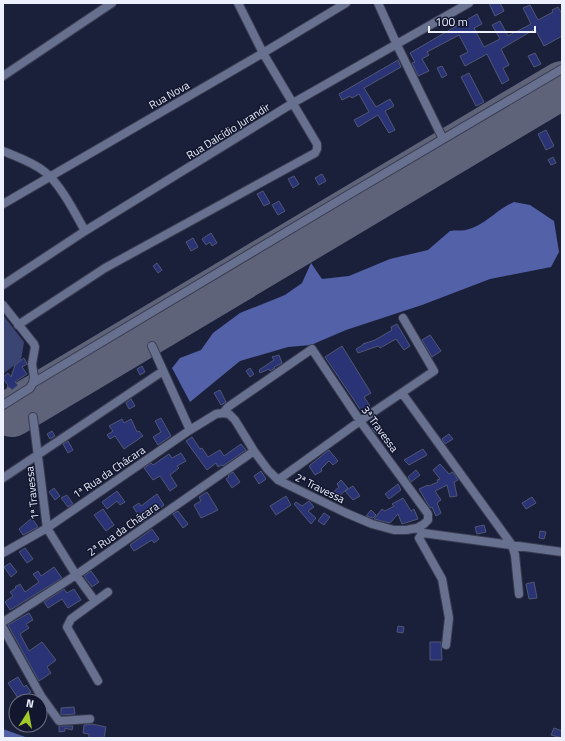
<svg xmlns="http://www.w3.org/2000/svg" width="565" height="741" viewBox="0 0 565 741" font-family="'Titillium Web',sans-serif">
<rect width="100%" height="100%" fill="#1b203a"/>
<path fill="#3b4573" d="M3 315 24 342 21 360 3 374Z"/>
<path fill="#5361a8" d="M514 202 530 205 554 221 559 252 551 267 490 279 422 305 346 330 311 345 288 347 240 361 190 402 172 368 180 358 201 350 213 333 240 313 285 295 302 283 311 263 322 279 349 276 390 259 428 250 450 231C455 230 461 231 466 230 485 226 497 209 514 202Z
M3 729 28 738H3Z"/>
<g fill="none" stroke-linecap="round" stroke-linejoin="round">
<path stroke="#5e637a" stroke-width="48" d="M12 413 562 85"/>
</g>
<path fill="#2a3376" stroke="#4f5774" d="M489 3H500L504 11 495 16Z
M530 5 538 20 553 12 552 10 558 7 562 14V36L544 46 535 29 501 49 509 65 503 68 509 80 502 84 487 54 465 66 460 56 468 52 459 35 427 52 429 55 422 59 429 71 418 76 412 63 415 62 410 53 477 14 482 24 474 28 484 47 500 39 492 25 500 21 508 36 531 24 523 8Z
M535 53 541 64 534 67 528 56Z
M398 60 401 67 364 88 376 107 390 99 394 106 385 111 395 130 389 133 378 115 358 127 354 120 369 112 359 94 352 98 350 96 342 100 339 94Z
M442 66 447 75 442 78 437 68Z
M469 73 484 102 476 106 461 77Z
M546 130 554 146 546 150 538 134Z
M553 157 556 163 551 165 548 160Z
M322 174 326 181 319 185 315 178Z
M294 176 299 184 293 188 288 179Z
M263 191 270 203 264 206 257 194Z
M279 201 285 211 278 215 272 205Z
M211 233 217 243 212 246 210 242 206 245 202 239Z
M193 238 198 247 191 251 186 242Z
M157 263 162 270 158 273 153 266Z
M397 324 410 346 404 350 396 339 380 348 378 346 358 353 356 349 363 345V344L375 340 392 330 391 327Z
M430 335 441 351 432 357 422 340Z
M342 346 371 393 364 397 370 406 362 412 325 357Z
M279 355 282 363 274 367 275 368 270 371 269 369 260 373 259 370 274 360 272 357Z
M24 358 27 364 22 367 27 374 15 382 18 385 12 390 9 387 7 388 8 385 3 379V377L8 373 11 377 15 365Z
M142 366 145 372 140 375 137 369Z
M250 368 254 374 250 377 246 371Z
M220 390 226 402 221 405 214 393Z
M131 399 135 406 129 409 126 403Z
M161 418 171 436 158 445 153 437 161 432 155 421Z
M122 419 124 423 131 419 137 432 139 431 143 436 124 449 115 436 110 439 107 435 113 431 109 426Z
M377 425 381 431 377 434 372 429Z
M52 431 55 436 50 439 47 434Z
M449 434 453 439 445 444 442 439Z
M192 437 200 449 202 448 208 457 220 450 224 456 241 444 246 450 223 466 222 465 218 467 216 463 207 470 186 441Z
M68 441 73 450 68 453 63 444Z
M423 449 427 455 409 465 404 460Z
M329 450 338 461 333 465 329 461 321 469 322 471 315 475 309 466Z
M181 453 186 461 177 466 179 468 170 475 177 486 170 491 160 476 153 480 144 468 151 463 153 465 169 454 172 458Z
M440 464 449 474 453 472 458 480 454 482 457 496 450 497 447 485 435 491 441 500 437 503 441 513 436 516 432 507 430 508 419 489 428 485 429 486 438 482 437 480 440 479 433 470Z
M416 470 420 475 411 482 408 477Z
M261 471 266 479 259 484 254 476Z
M233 472 240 482 232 488 226 479 229 477 228 476Z
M95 479 98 483 93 487 90 482Z
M341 480 348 488 335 500 330 495 339 487 337 484Z
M398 484 401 490 389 499 385 494Z
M353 486 360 496 353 500 345 491Z
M54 488 60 496 55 500 49 492Z
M117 491 125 502 120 505 117 501 107 509 102 502Z
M207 492 218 510 201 518 194 505 201 501 199 497Z
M157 494 164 505 143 522 133 507 139 503 141 506Z
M67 495 73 504 68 507 61 498Z
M286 496 291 505 276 515 270 506Z
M532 497 536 503 526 509 522 503Z
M403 498 411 511 414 509 418 519 402 524 398 514 390 523 374 519 382 509 385 511 394 506 392 504Z
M309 501 314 507 308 511 316 518 311 524 294 504 296 502 302 506Z
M103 509 114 525 106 531 94 515Z
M371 510 376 515 373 518 366 516Z
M178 511 188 524 183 528 173 514Z
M324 513 330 517 324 525 318 521Z
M32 518 38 527 23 535 19 529Z
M484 525 486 532 477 534 475 527Z
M152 529 159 539 154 543 152 540 134 551 130 545Z
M540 531 546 532 544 539 539 538Z
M25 548 33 559 27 563 19 552Z
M10 563 17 572 11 577 4 567Z
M54 567 62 578 10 610 5 602 13 596 10 592 16 588 15 587 20 584 25 592 39 582 33 574 38 571 41 576Z
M91 571 99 582 92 587 84 576Z
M534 582 537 598 529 599 526 584Z
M64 589 67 593 74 589 81 600 68 608 62 599 48 608 44 602Z
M29 613 33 620 26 624 29 628 20 634 29 651 42 642 56 660 47 667 51 673 39 681 8 625Z
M398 626 404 627 403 633 397 632Z
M430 642H441L442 660H430Z
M18 677 24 687 26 685 31 692 29 693 34 701H20L8 683Z
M74 707 75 714 61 715V708Z
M92 724 106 727 104 738H89V734L83 733 84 725Z
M59 726H73L72 730 65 728V731L59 732Z
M554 728 562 731V738L551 735Z"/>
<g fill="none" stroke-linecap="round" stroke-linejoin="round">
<g stroke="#393c51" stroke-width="10">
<path id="street" d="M378 3 397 45 443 139
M3 76 112 3
M3 151C17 157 33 162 45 172 61 185 75 213 85 231
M3 204 263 53 346 3
M3 285 85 231 293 103 469 3
M3 305 34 344 35 347 32 364 34 377 33 383 30 388 3 405
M18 325 105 268 315 153 317 149V144L263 53 238 3
M152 346 190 430
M33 383 343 198 562 69
M402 393 512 545 515 555 519 594
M33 417 47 528 76 575 95 601
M3 478 163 371
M278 480 360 421 434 371 403 318
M417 528 423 533 562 552
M423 533 419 538 442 579 449 618 446 645
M3 553 47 528 190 430 216 414 223 413 229 414 235 420 254 451 268 470 278 480 346 513 372 524 394 530H406L417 528 424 524 428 520V514L360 421 312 349 228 407 223 413
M3 622 76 575 254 451
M3 628 41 696 59 721 90 719
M98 681 67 627 71 619 108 592"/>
</g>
<use href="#street" stroke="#68708f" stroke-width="8"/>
</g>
<g text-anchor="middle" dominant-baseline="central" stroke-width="3" stroke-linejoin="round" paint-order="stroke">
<g font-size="11" fill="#edf1ff" stroke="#12172f">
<text transform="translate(169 95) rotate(-30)">Rua Nova</text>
<text transform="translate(228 131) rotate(-32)">Rua Dalcídio Jurandir</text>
<text transform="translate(380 429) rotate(54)">3ª Travessa</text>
<text transform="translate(109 472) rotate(-34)">1ª Rua da Chácara</text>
<text transform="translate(320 488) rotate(26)">2ª Travessa</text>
<text transform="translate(32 493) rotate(-96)">1ª Travessa</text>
<text transform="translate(123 529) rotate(-35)">2ª Rua da Chácara</text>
</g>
</g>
<rect width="565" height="741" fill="none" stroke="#edf1ff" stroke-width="8"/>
<g transform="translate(28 713) rotate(11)"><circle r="19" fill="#12172f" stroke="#6a6e82"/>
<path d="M0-3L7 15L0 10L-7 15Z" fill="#a1c929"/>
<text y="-6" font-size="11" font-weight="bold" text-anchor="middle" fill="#edf1ff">N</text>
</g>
<path d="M429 26v6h106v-6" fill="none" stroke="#edf1ff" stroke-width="2"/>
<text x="435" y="26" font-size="12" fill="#edf1ff" stroke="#12172f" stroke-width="3" paint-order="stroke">100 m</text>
</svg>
